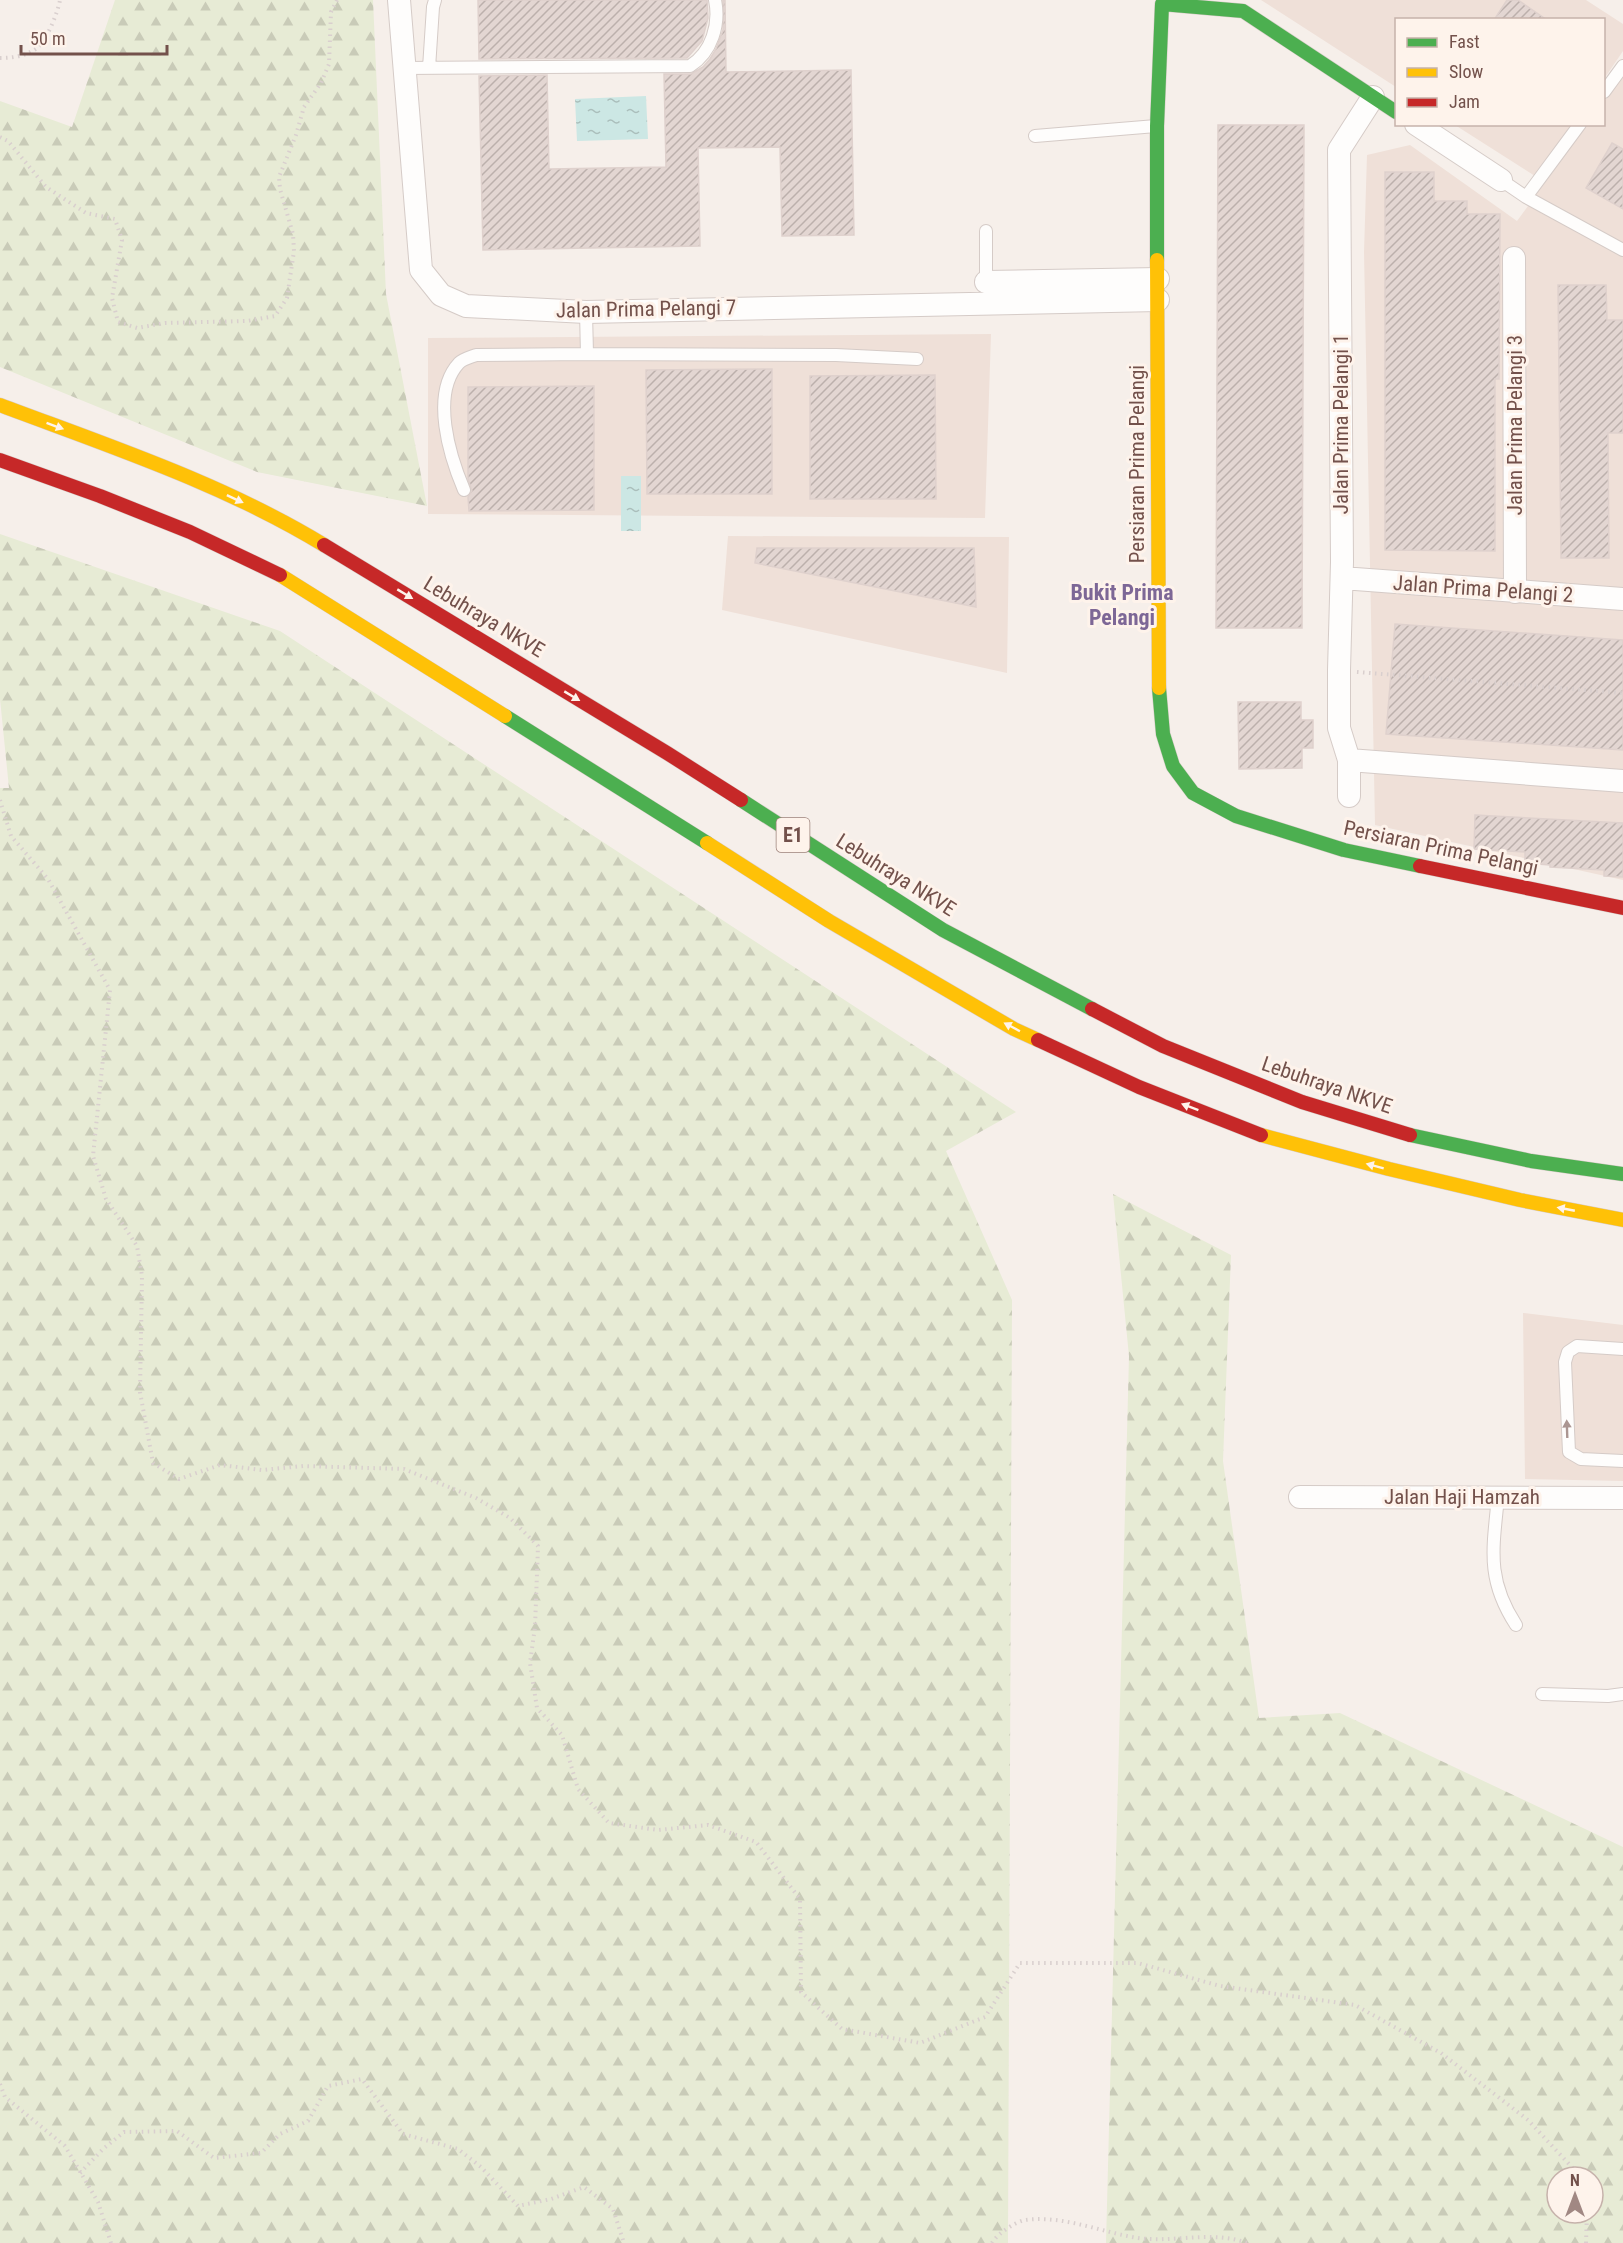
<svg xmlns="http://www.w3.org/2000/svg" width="1623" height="2243" viewBox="0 0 1623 2243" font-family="'Roboto Condensed',sans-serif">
<defs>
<pattern id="forest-firs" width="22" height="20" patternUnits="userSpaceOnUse" patternTransform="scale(1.5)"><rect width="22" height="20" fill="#e7ebd5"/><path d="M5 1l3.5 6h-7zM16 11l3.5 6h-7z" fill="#c9cbb8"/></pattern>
<pattern id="water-ripples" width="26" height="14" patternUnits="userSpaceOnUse" patternTransform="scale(1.5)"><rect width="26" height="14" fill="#cce7e4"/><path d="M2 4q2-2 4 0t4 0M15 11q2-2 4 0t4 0" fill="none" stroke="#aabebb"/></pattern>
<pattern id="building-hatch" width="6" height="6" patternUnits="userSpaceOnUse" patternTransform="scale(1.5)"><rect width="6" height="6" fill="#e3d6d2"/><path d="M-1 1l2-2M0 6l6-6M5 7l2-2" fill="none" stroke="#bcb0ac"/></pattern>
</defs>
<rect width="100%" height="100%" fill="#f6efea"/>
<path fill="#efe0d8" d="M1261 0H1586L1623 24V51L1604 79V20H1396V87Z
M1623 75V880L1375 825 1364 252 1367 155 1410 145 1517 221 1587 125 1604 124V102Z
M1455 125H1571L1535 176Z
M991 334 985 518 428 514V338Z
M728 536 1009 537 1007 673 722 610Z
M1523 1313 1623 1325V1481L1525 1479Z"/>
<path fill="url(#forest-firs)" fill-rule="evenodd" d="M115 0H373L386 294 427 506 257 472 0 367V101L72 127Z
M0 534 280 631 1016 1112 946 1151 1012 1300 1008 2243H0V788H9L0 699Z
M1113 1194 1231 1255 1223 1461 1259 1718 1340 1713 1623 1847V2243H1106L1129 1356ZM1557 2177H1593V2213H1557Z"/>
<path fill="url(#water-ripples)" d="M646 96 648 139 577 141 575 99Z
M621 476H641V531H621Z"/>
<path fill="url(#building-hatch)" stroke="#dfd1cd" stroke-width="1.5" d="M478 0H707L708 18 702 41 687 58 479 59Z
M723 0H725L726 72 851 70 854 235 782 236 780 147 698 148 700 246 483 250 479 76 547 75 549 169 666 167 664 74H691L703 67 710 59 716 49 723 30Z
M1507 0H1518L1547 20H1494Z
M1218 125H1304L1302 628H1216Z
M1612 143 1623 149V209L1586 188Z
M1385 172H1434V201H1467V214H1500L1499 379H1495V551L1385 550Z
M1558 285H1606L1607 320H1623V433H1608L1609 558H1561Z
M772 369V494H647L646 370Z
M935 375 936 499H810V376Z
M594 386V510L469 511 468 497 472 491 468 479V387Z
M757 548H974L976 607 755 563Z
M1395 624 1623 640V750L1386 734Z
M1238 702H1301V720H1313V748H1302V768L1239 769Z
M1475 815 1623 823V877L1604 876V870L1550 867V865L1525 863V852L1474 849Z"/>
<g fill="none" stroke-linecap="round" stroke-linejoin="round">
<g stroke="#d5cbc7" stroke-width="14">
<path id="lane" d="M403 68 690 66C712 52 720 24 715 0
M429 68 433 7 435 0
M1604 92 1623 66
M1035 136 1156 126
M1501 180 1526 197 1623 250
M1526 197 1580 124
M986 231V287
M587 354 836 355 917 359
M464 490C450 457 430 394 459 363 463 359 471 357 476 355L587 354 586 312
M1623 1349 1577 1346 1568 1352 1565 1362 1569 1452 1581 1459 1623 1461
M1498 1497C1493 1549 1486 1579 1516 1625
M1542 1694 1608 1696 1623 1694"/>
</g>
<g stroke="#d5cbc7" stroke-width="24">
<path id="street" d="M399 0 421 270 441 295 466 306 586 312 1158 300
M1416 124 1501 180
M1514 258 1515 592
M986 282 1158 279
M1342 578 1623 599
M1349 760 1623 781
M1349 796V760L1339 728V670L1342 562 1339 150 1373 97
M1300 1497 1623 1498"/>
</g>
<g stroke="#d7ccc8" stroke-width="15">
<path id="fast" d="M1157 260V126L1162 4 1243 11 1396 112
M1159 688 1163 734 1173 766 1193 793 1236 816 1344 850 1420 866
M505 716 707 843
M741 800 943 930 1092 1009
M1410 1135 1531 1161 1623 1174"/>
</g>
<g stroke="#d7ccc8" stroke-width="15">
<path id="slow" d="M1157 260 1159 688
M0 405C109 446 224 484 324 545
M280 575 505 716
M707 843 829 921 1014 1029 1038 1040
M1261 1135 1389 1169 1520 1200 1623 1220"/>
</g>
<g stroke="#d7ccc8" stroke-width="15">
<path id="jam" d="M0 460 100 496 190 532 280 575
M324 545 667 753 741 800
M1420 866 1623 908
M1092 1009 1163 1046 1302 1102 1410 1135
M1038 1040 1139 1087 1261 1135"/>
</g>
<path stroke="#d9cfce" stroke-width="4" stroke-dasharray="1.5 4.5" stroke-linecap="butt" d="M0 58C13 58 26 56 37 48 47 40 58 12 60 0
M0 137 8 141 46 187 86 213 115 219 122 240 112 298 118 322 137 328 165 323 247 321 275 316 287 298 294 251 293 234 280 189 279 177 296 135 304 107 321 83 329 64 331 12 337 0
M1357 672 1623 693
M0 800 11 836 48 879 110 990 93 1156 106 1199 137 1246 142 1276 140 1392 153 1463 179 1479 220 1465 262 1470 303 1466 404 1469 476 1498 510 1518 538 1546 535 1627 530 1663 537 1708 562 1735 578 1789 609 1823 658 1830 708 1825 756 1842 800 1899 801 1992 842 2029 920 2043 985 2017 1020 1963H1138L1220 1986 1355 2005 1441 2053 1528 2120 1581 2177
M0 2084 5 2097 65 2146 98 2202 111 2243
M80 2173 103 2149 124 2132 177 2131 214 2158 261 2153 280 2134 308 2121 328 2086 362 2079 403 2134 458 2149 481 2167 518 2206 551 2199 584 2187 613 2209 624 2243
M992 2243C997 2234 1015 2222 1025 2220 1064 2215 1100 2232 1138 2238 1174 2243 1212 2230 1247 2243
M1586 2243 1587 2213"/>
<use href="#lane" stroke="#fefdfc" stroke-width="12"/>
<use href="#street" stroke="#fefdfc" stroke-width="22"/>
<use href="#fast" stroke="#4caf50" stroke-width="14"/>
<use href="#slow" stroke="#ffc107" stroke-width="14"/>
<use href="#jam" stroke="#c62828" stroke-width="14"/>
</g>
<defs><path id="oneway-solid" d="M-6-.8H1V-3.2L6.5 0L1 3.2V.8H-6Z" transform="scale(1.5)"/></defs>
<g fill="#fef3eb">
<use href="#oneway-solid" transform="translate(55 426) rotate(20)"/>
<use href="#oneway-solid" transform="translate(235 499) rotate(25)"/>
<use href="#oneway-solid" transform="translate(405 594) rotate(31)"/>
<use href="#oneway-solid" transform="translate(572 696) rotate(31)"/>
<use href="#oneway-solid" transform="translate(1012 1027) rotate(-152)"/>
<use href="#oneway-solid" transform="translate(1190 1107) rotate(-159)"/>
<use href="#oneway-solid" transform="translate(1375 1166) rotate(-165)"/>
<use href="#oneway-solid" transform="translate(1566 1209) rotate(-169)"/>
</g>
<use fill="#ab9692" href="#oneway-solid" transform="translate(1567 1429) rotate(-92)"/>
<g text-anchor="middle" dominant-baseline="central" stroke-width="6" stroke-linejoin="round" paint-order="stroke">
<rect fill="#fef3eb" stroke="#9d827b" stroke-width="1.5" x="776.5" y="818" width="33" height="34" rx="4.5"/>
<g font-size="20" font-weight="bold" fill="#73514b">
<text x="793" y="835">E1</text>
</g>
<g font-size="21" fill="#73514b" stroke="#fef3eb">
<text transform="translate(646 309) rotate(-1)">Jalan Prima Pelangi 7</text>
<text transform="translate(1341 424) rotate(-90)">Jalan Prima Pelangi 1</text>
<text transform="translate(1515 425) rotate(-90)">Jalan Prima Pelangi 3</text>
<text transform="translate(1137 464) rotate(-90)">Persiaran Prima Pelangi</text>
<text transform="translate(1483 589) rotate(4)">Jalan Prima Pelangi 2</text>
<text transform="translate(484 617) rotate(31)">Lebuhraya NKVE</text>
<text transform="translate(1441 848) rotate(12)">Persiaran Prima Pelangi</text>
<text transform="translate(896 875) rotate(32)">Lebuhraya NKVE</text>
<text transform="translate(1327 1085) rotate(19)">Lebuhraya NKVE</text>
<text x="1462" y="1497">Jalan Haji Hamzah</text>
</g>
<g font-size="22" font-weight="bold" fill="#7d6796" stroke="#fef3eb">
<text x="1122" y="592">Bukit Prima<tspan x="1122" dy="25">Pelangi</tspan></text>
</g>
</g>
<rect x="1395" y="18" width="210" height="108" fill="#fef3eb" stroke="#c6b2ab" stroke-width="1.5"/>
<rect x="1407" y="38" width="30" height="9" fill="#4caf50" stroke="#c6b2ab" stroke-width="1.5"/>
<text x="1449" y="48" font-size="18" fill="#73514b">Fast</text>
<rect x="1407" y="68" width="30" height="9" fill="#ffc107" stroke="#c6b2ab" stroke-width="1.5"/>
<text x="1449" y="78" font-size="18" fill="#73514b">Slow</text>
<rect x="1407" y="98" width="30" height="9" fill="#c62828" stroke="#c6b2ab" stroke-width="1.5"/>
<text x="1449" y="108" font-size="18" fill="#73514b">Jam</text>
<g transform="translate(1575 2195)"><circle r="28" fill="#fef3eb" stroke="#c6b2ab" stroke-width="1.5"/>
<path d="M0-4.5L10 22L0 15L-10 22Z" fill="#a18883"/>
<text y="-9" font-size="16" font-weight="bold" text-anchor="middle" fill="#73514b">N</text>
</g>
<path d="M21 45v9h146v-9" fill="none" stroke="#73514b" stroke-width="3"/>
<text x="30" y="45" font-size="18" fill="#73514b" stroke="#fef3eb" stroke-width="4.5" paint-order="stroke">50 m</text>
</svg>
